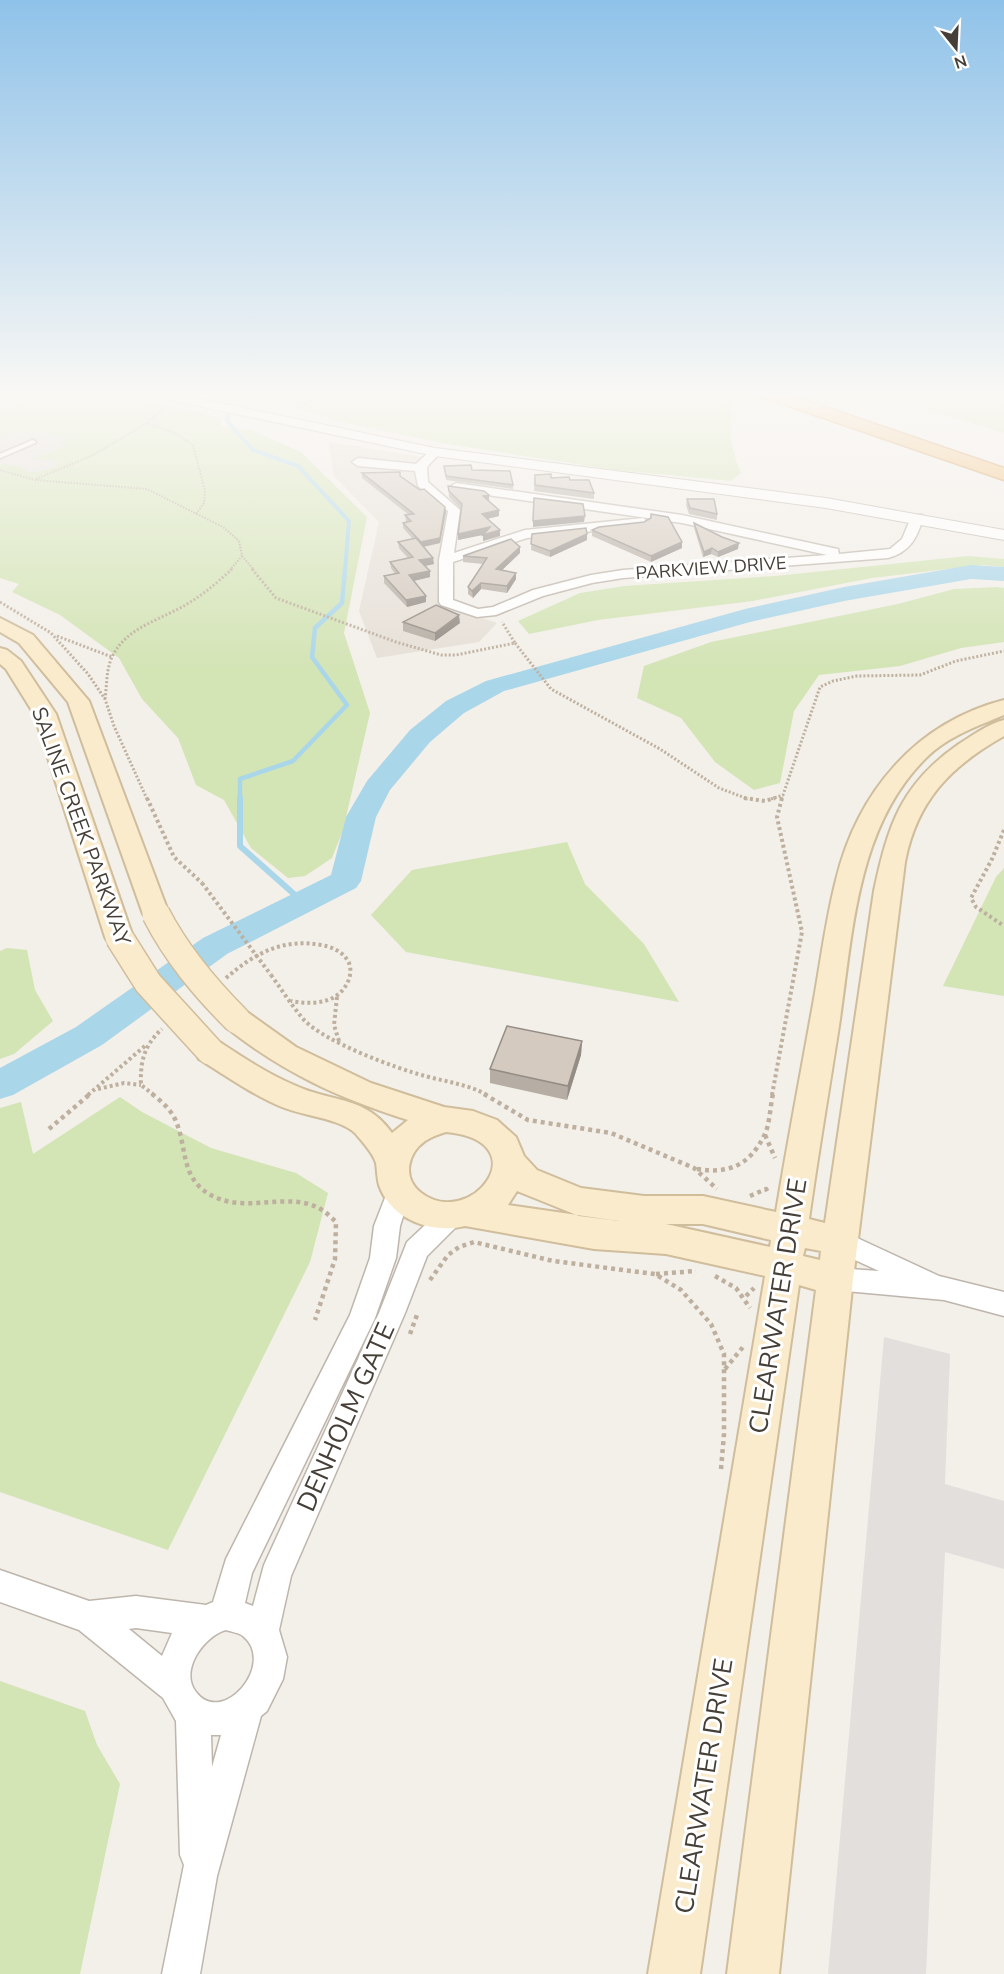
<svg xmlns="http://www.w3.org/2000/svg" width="1004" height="1974" viewBox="0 0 1004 1974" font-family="'Nunito Sans',sans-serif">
<rect width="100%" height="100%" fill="#f3efe9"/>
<path fill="#e6e0d7" d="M0 393H40L0 409Z
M329 442 424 457 418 470 449 507 444 529 443 567 452 608 497 623 479 642 377 658 359 611 379 522 334 476Z"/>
<path fill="#d3e4b5" d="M43 393H113L220 418 222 426 254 431 301 452 367 517 344 633 370 713 343 830 332 858 305 876 288 878 251 848 224 800 196 785 178 738 142 699 119 658 60 615 12 592 19 584 0 578V410Z
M258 393H700L732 404C729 433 730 446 741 473L731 481 616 470 447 444 341 422 293 406 260 402Z
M870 393H1004V433Z
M968 556 1004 559V567L982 565 872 578 753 601 598 620 529 634 518 621 580 593 624 586 775 576Z
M997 587 1004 588V642L961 648 900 666 819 675 794 711 780 783 754 790 715 762 681 718 637 698 644 666 711 642 898 604 954 589Z
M567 842 585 884 644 944 679 1002 406 952 371 915 412 870Z
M1004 868V996L943 986 996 877Z
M7 948 27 950 35 990 53 1021 14 1054 0 1059V951Z
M120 1097 142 1112 211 1148 296 1173 328 1193 310 1262 168 1550 0 1492V1108L21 1102 33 1154Z
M0 1681 85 1711 97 1745 120 1784 80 1974H0Z"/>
<path fill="#e2dfdd" d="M34 430 66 438 59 442 66 445 32 460H51L57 463 55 467 37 472H27L20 466 0 464V438L16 431 25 434Z
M884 1337 950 1354 945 1484 1004 1501V1569L945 1552 926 1974H828Z"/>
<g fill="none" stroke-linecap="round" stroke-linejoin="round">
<path stroke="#aad6ea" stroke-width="4" d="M227 393 228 422 253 450 298 466 349 521 345 570"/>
<path stroke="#aad6ea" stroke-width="4.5" d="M240 799V779L293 761 347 705 312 657 315 628 342 603 345 569"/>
<path stroke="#aad6ea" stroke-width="6" d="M240 798V846L303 902"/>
<path fill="#aad6ea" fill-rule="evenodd" d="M971 565 1004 567V581L971 579 844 601 750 622 504 691 464 713 430 742 390 790 376 817 361 881 356 888 227 954 102 1045 13 1095 0 1099V1068L76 1027 203 938 331 875 346 817 367 781 410 730 446 701 486 681 745 609 844 587Z"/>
<g stroke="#beb6ac" stroke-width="4">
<path id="service" d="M33 440 36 442 35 443 0 458V454Z"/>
</g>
<g stroke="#beb6ac" stroke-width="3">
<path id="minor" d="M435 449 441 452 427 467 428 482 460 510 454 553 525 530 643 518 649 522 643 526 527 538 453 562V600L478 609 493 607 533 590 591 575 623 570 827 555 682 523 452 490 450 487 456 483 682 515 833 548 838 549 839 554 890 549 902 539 912 515H922L923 518C917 538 910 552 888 558L623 578 592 583 543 596 496 615 477 617 441 605 439 602V560L448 511 418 486 415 471 358 466 352 462 358 458 416 464 431 450Z
M399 1182 408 1185 411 1192 400 1226 396 1258 375 1318 252 1573 245 1603 253 1606 264 1565 379 1313 407 1242 442 1209 451 1205 460 1209 464 1216 460 1223 427 1256 405 1313 291 1576 279 1630 287 1657 283 1679 267 1711 261 1716 217 1876 200 1974H162L184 1865 180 1855 176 1721 163 1698 79 1630 0 1602V1570L89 1601 136 1596 206 1605 213 1602 226 1559 350 1315 370 1258 374 1226 390 1185ZM136 1628 172 1633 162 1656 129 1629ZM226 1630C232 1632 239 1633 243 1636 277 1664 222 1727 196 1692 179 1671 204 1636 226 1630ZM211 1735H221L212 1767Z
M840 1230 939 1276 1004 1292V1316L944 1300 835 1290 826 1287 822 1279 826 1271 835 1268 879 1271 831 1249 827 1241 831 1233Z"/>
</g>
<g stroke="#beb6ac" stroke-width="2">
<path id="tertiary" d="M149 393H173L435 448 826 498 1004 530V540L826 508 435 456 155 397Z"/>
</g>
<g stroke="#cfbd9c" stroke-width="4">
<path id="secondary" d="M0 618 33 635 89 701 169 914 165 920 156 923 147 920 143 914 68 702 19 643 0 632Z
M0 648 7 650 21 661 56 714 133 937 129 944 119 946 109 944 105 937 34 714 6 669 0 664Z
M1004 700V715C978 726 949 736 928 756 856 825 853 933 839 1026 829 1090 818 1155 809 1219L825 1223 874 891C888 825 901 784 959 744 973 735 988 724 1004 720V736C951 766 917 800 905 862L853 1279 779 1974H727L816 1290 799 1285 700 1974H648L765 1276 666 1254 594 1249 465 1226C432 1234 391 1220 379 1185 377 1178 377 1169 376 1163 373 1153 361 1140 355 1133 339 1118 303 1116 282 1107 253 1095 226 1076 199 1059L195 1051 199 1043 210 1040 221 1043C244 1058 268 1074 294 1085 332 1103 365 1095 392 1133L408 1120C339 1098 284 1073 227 1028L222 1020 227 1012 237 1009 247 1012 296 1047 371 1083 444 1107 473 1111 497 1120 516 1137 524 1156 537 1170 581 1188 644 1196H703L776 1212C787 1145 800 1077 812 1010 820 967 825 923 836 880 857 793 915 723 1004 700ZM446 1132C541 1141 470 1232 420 1192 402 1177 408 1153 425 1141 431 1137 439 1134 446 1132ZM517 1191 579 1216 619 1221 508 1205ZM666 1224H703L771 1240 770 1247ZM805 1248 821 1251 820 1260 803 1256Z"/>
</g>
<g stroke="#d19245" stroke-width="3">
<path id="motorway" d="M760 393H784L1004 468V480L762 397Z"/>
</g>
<path stroke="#beb09f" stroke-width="2" stroke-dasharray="1.5 1.5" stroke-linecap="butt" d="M165 407 147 423 175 433 193 445 205 491 204 503 196 514
M297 409 317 396 351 393
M0 470 35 480 147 489 223 527 239 541 242 556 230 570
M36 479 93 455 147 423
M242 556 254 570"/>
<path stroke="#beb09f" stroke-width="3" stroke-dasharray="2 2" stroke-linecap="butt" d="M252 569 276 598 396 642 441 655H456L515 643 502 622
M0 602 51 633 88 674 105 699 114 726 147 799
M57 636 112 657
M515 643 551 689 660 749 719 788 748 799
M105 699C107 685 106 670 112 657 126 627 161 620 187 604 204 594 218 582 232 569
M771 799 783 795 820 687 833 681 857 676 920 675 956 661 1004 651
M781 799 782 796"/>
<path stroke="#beb09f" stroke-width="4" stroke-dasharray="3 3" stroke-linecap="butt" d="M147 798 174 857 202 883
M744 798 765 801 775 798
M1004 830 992 859 971 898 976 907 1004 926
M271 975C282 990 292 1006 304 1020 325 1042 395 1068 425 1076 447 1082 467 1084 487 1095
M226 978C255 953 283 938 321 945 332 947 342 951 348 961 351 966 351 973 349 979 340 1004 313 1005 291 1001
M337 997 334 1025 339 1041
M98 1089 124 1083 141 1085
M88 1095 146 1045
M154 1095 141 1085C140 1062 144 1045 162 1029
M772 1095 802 932 777 817 782 798"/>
<path stroke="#beb09f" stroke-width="4.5" stroke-dasharray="4 4" stroke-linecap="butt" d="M152 1094C160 1100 169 1108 174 1117 188 1145 179 1176 209 1194 246 1216 289 1189 322 1210 327 1213 332 1218 336 1222L335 1259 315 1320
M484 1094 528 1120 611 1133 694 1168 717 1189
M49 1129 90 1094
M765 1135 775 1158
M697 1169C728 1174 749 1166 764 1136 770 1125 770 1106 773 1094
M750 1196 766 1189 769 1194
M656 1274 696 1271
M715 1276 736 1288 750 1308
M430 1280 448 1255 459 1247 474 1242 553 1261 655 1274 681 1290 711 1324 724 1354V1434L721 1469
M746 1296 754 1288
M410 1334 418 1312
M725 1369 743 1347"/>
<use href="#service" fill="#fff" fill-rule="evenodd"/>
<use href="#minor" fill="#fff" fill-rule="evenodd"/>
<use href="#tertiary" fill="#fff" fill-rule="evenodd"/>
<use href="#secondary" fill="#faebcc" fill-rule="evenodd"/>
<use href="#motorway" fill="#f2be75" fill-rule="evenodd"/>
<g stroke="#cfbd9c" stroke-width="30" stroke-linecap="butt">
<path id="secondary-bridge" d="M156 914C177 955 205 988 237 1020
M119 937 148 983 210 1051"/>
</g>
<path stroke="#beb09f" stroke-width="4" stroke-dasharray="3 3" stroke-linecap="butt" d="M202 883 271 975"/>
<use href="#secondary-bridge" stroke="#faebcc" stroke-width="27"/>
</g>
<path fill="#b6aea4" d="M444 466 472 470 513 485V489L446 480Z
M362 473 400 476 445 507 446 512 440 543 424 547 434 564 425 566 430 577 413 581 426 602 407 607 384 583V576L395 574 391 568 390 562 408 558 399 548 398 542 413 539 403 528V523L407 522 406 521 405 515H409L362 478Z
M535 475 570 480 594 493V499L534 491Z
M448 486 489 495 488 501 499 516 487 519 500 536 483 541V534L458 540V534L461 509 449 497Z
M687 499 717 514V520L689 514 686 505Z
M651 514 682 548 651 562 592 536V530L644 522 650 518Z
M694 523 738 549 718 557 711 554 703 557 694 528Z
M532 534 587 540 550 557 531 550Z
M520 547V553L502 570 516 579 507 593 481 589 473 598 468 594V587L483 564 463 562V556Z
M403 622 460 623 435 641 403 631Z
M582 1041 581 1055 567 1100 490 1083V1069Z"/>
<path fill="#948d86" d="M489 495V501L483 502V496Z
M445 507 446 512 440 543 421 547V542Z
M499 510V516L482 520V514Z
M585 516 584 522 533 527V521Z
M490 527 500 530V536L483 541V535L488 534 458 540V534Z
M587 534V540L550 557V551Z
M682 542V548L651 562V556Z
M739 543 738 549 718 557V552Z
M520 547V553L496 576V569Z
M712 548 711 554 703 557 704 552Z
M433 558 434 564 420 567 419 560Z
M430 571V577L409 582V575Z
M516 573V579L507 593V586Z
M481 583V589L473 598 472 591Z
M426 596V602L407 607 406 600Z
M459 615 460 623 435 641V633Z
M582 1041 581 1055 567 1100 568 1086Z"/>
<path fill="#d4cabf" stroke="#948d86" stroke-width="1.5" d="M471 465 472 470 510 471 513 485 446 476 444 466Z
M400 472V476L420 490 424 489 445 507 440 538 421 542 403 523 411 521 405 515 414 514 362 473Z
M551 474V478L569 477 570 480H589L594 493 535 485V475Z
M448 486 484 491 489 495 483 496 499 510 482 514 500 530 483 535 490 527 458 534 462 504 449 491Z
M534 498 583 504 585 516 533 521Z
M687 499H714L717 514 690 508Z
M651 514 668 517 682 542 651 556 592 530 599 527 644 522 651 518Z
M694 523 722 537 739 543 718 552 712 548 704 552Z
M586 528 587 534 550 551 531 544 532 534Z
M416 538 433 558 419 560 430 571 409 575 426 596 406 600 384 576 399 573 390 562 413 557 398 542Z
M511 539 520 547 496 569 516 573 507 586 481 583 472 591 468 587 487 558 463 556Z
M436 605 459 615 435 633 403 622Z
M507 1026 582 1041 568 1086 490 1069Z"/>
<linearGradient id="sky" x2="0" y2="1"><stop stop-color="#8fc2e9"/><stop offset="0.59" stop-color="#faf8f5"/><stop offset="1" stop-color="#faf8f5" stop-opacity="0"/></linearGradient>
<rect width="1004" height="669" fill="url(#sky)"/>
<g text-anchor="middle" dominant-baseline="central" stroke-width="6" stroke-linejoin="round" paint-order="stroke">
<g font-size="18" fill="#463f38" stroke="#fff">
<text transform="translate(711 568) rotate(-4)">PARKVIEW DRIVE</text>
</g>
<g font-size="21" fill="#463f38" stroke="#fff">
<text transform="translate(81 826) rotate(70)">SALINE CREEK PARKWAY</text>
</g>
<g font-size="26" fill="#463f38" stroke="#fff">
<text transform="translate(778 1306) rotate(-81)">CLEARWATER DRIVE</text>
<text transform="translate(346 1417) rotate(-66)">DENHOLM GATE</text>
<text transform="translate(704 1786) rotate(-81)">CLEARWATER DRIVE</text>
</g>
</g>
<g transform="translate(956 48) rotate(162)" stroke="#ffffff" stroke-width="4.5" paint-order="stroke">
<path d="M0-4.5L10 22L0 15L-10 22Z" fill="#463f38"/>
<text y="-9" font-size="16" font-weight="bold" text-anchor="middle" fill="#463f38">N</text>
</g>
</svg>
